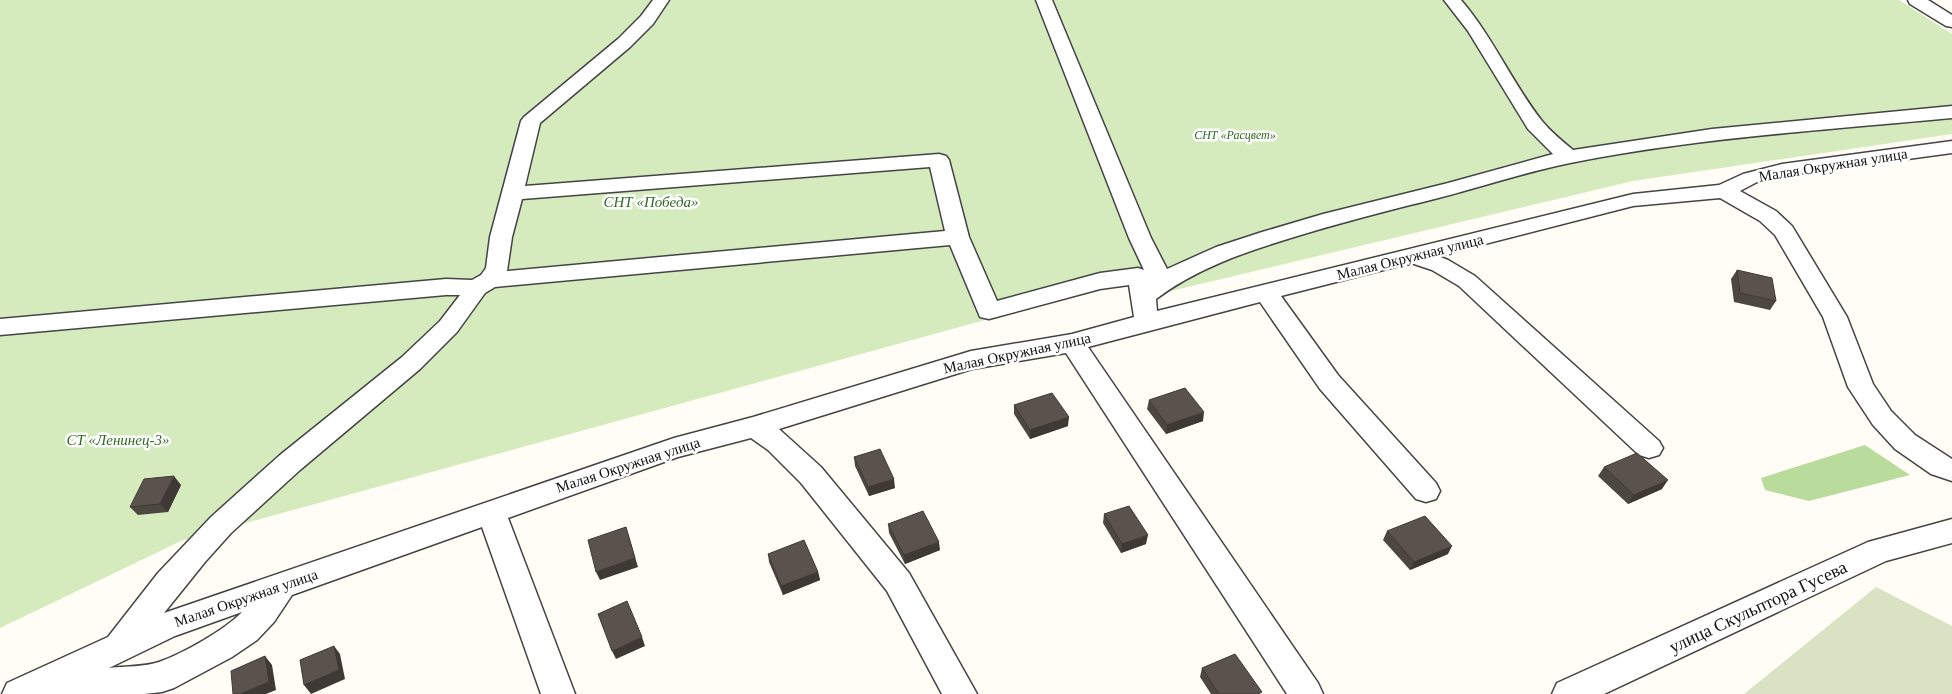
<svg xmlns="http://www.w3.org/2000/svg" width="1952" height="694" viewBox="0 0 1952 694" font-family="Georgia,serif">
<rect width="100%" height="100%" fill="#fffdf5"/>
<path fill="#d5ebbd" d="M0 0H1899L1952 34V134L1633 181 1154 295 1146 281 1109 286 195 537 181 541 0 628Z"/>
<path fill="#b9dc9c" d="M1865 445 1910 475 1809 501 1765 490 1761 478Z"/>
<path fill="#d9e3c4" d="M1876 587 1952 626V694H1744Z"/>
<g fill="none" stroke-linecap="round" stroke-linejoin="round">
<g stroke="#444" stroke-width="3">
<path id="minor" d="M653 0H669L653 24 630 47 540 123 525 186 939 154 946 156 949 160 969 237 997 301 1100 273 1138 268 1144 270 1129 238 1036 0H1052L1151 238 1167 269 1216 247 1262 232 1323 214 1448 183 1553 154 1528 129 1468 31 1444 0H1461C1493 37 1512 83 1542 121 1551 132 1562 141 1573 150L1712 129 1952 106V118C1824 130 1696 138 1570 163 1516 174 1464 193 1410 205 1371 215 1333 225 1294 237 1245 252 1197 268 1156 299L1157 311 1633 194 1719 185 1743 174 1782 164 1952 141V153L1782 176 1757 182 1740 191 1776 211 1792 226 1847 317 1873 384 1891 411 1915 435 1952 459V481L1931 474 1895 449 1873 425 1848 387 1823 317 1775 235 1760 221 1720 198 1633 206 1438 256 1448 260 1475 276 1659 441 1663 448 1659 455 1649 458 1639 455 1459 286 1432 270 1411 263 1281 296 1338 375 1436 483 1440 491 1436 499 1426 502 1416 499 1320 389 1260 302 1088 347 1318 683 1323 694H1287L1066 353 972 369 779 429 821 467 909 573 977 694H942L887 591 801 483 768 450 751 438 678 457 508 518 575 694H541L482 527 292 595 274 622 257 640 232 657 174 688 162 692 144 694H2L7 683 108 637 158 573 211 517 280 455 402 357 440 321 460 295H446L0 335V319L446 279 472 280 481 275 486 268 490 237 521 121 524 117 618 39 641 16ZM930 167 945 231 507 271 512 237 522 199ZM950 245 980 317 989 319 1100 289 1129 285 1134 317 1072 334 971 351 753 417 674 438 164 613 205 562 231 533 300 470 420 369 457 332 485 293 495 287ZM242 612C225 630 182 654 159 662 145 667 125 666 109 668L175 636Z
M1908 0H1928L1952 15V27L1946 26 1910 4Z
M1952 519V543L1886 561 1604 694H1552L1557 683 1868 542Z"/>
</g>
<use href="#minor" fill="#fff" fill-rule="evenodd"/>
</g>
<path fill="#4d4742" d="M1737 270 1776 301 1770 310 1734 302 1731 279Z
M1149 400 1203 421 1166 434 1147 409Z
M1014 405 1068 426 1030 439 1014 414Z
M854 457 895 488 869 496 855 466Z
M1604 467 1662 489 1628 504 1598 476Z
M181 485 168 512 138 515 130 507Z
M1104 514 1146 544 1121 553 1103 523Z
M888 524 940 550 905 564 889 533Z
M1387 531 1448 554 1410 570 1383 540Z
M768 554 818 572 820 580 783 595 769 562Z
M1202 668 1261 694H1211L1200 677Z"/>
<path fill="#3f3936" d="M1204 412 1203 421 1166 434 1167 425Z
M1069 417 1068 426 1030 439V430Z
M174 476 181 485 168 512 160 504Z
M894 479 895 488 869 496 868 487Z
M1668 480 1662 489 1628 504 1634 495Z
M626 527 638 567 600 580 596 572Z
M1148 535 1146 544 1121 553 1122 544Z
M939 542 940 550 905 564 904 555Z
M1452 546 1448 554 1410 570 1414 562Z
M818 572 820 580 783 595 781 586Z
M642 637 645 646 616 659 612 651Z
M334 646 340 654 345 679 311 694 304 685Z
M265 656 272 665 276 690 266 694H240Z"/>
<path fill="#5a524d" stroke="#3f3936" d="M1737 270 1772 278 1776 301 1740 293Z
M1185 388 1204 412 1167 425 1149 400Z
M1052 393 1069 417 1030 430 1014 405Z
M880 449 894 479 868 487 854 457Z
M1637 453 1668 480 1634 495 1604 467Z
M174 476 160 504 130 507 144 479Z
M1129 506 1148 535 1122 544 1104 514Z
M923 511 939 542 904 555 888 524Z
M1425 516 1452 546 1414 562 1387 531Z
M626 527 635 558 596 572 588 540Z
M804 540 818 572 781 586 768 554Z
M627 601 642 637 612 651 598 614Z
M334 646 339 670 304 685 300 660Z
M1235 654 1262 692 1257 694H1219L1202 668Z
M265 656 269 682 240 694H233L231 671Z"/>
<g text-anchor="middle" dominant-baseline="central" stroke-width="5" stroke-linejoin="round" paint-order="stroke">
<g font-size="12" font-style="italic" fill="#2f6b1f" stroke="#fff">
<text x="1235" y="135">СНТ «Расцвет»</text>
</g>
<g font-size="15" fill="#111" stroke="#fff">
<text transform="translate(1833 165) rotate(-9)">Малая Окружная улица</text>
<text transform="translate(1410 257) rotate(-14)">Малая Окружная улица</text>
<text transform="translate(1017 353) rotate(-12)">Малая Окружная улица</text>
<text transform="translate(628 465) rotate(-18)">Малая Окружная улица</text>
<text transform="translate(246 598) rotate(-19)">Малая Окружная улица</text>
</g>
<g font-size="15" font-style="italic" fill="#2f6b1f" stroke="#fff">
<text x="651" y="202">СНТ «Победа»</text>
<text x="118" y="440">СТ «Ленинец-3»</text>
</g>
<g font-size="18" fill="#111" stroke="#fff">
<text transform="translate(1758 607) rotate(-25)">улица Скульптора Гусева</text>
</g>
</g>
</svg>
